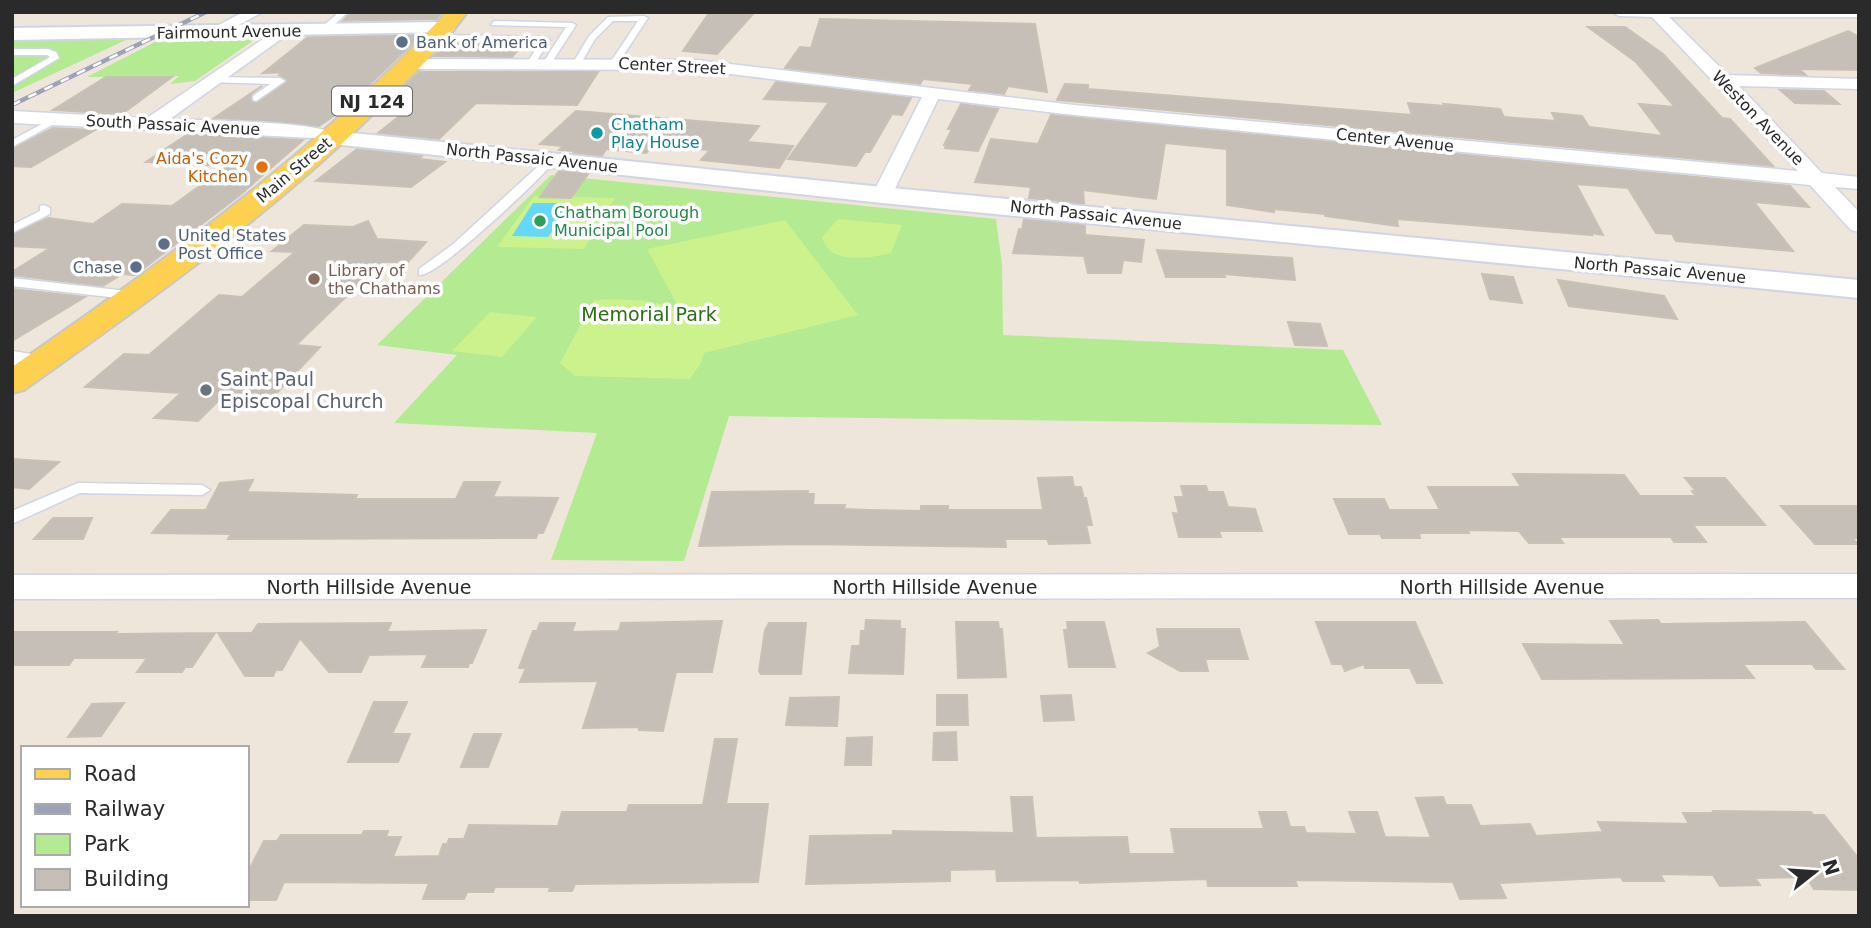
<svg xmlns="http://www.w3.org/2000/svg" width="1871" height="928" viewBox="0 0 1871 928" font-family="'DejaVu Sans',sans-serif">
<rect width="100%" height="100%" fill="#eee5db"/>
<path fill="#b3ea92" d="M141 33 12 93V35Z
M254 40 195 81 170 84 179 76 87 77 155 42Z
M551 175 996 219 1002 265 1003 335 1343 350 1382 425 729 416 684 561 551 560 597 433 394 423 457 355 377 345Z"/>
<path fill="#cbf28d" d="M534 196 615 198 584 249 497 247Z
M838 219 902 225 891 253C870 258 829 266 822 237Z
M785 220 858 315 704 353 701 363 690 379 575 376 560 363 594 300C624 299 651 299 680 310L647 249Z
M490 312 537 317 502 357 452 351Z"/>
<path fill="#64d7fa" d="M533 203H572L548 237 512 236Z"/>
<path fill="#c5bfb8" stroke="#c9c1b4" stroke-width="2" d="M351 12H433L440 15 436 19 343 21Z
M709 13 753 14 717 54 683 51Z
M820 19 1035 24 1047 92 1008 86 1004 94 969 90 973 84 923 79 920 84 785 68 800 47 811 48Z
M1588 27H1625L1663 54 1722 118 1730 119 1773 166 1057 100 1065 84 1088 85V89L1412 115 1408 103 1446 106 1444 104 1500 109 1504 117 1556 121 1552 113 1582 116 1589 127 1663 136 1639 104 1675 107 1636 62Z
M1848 31 1859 37V70L1799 69 1806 75 1761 73 1755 68Z
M421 35 344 109 319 126 214 118 262 86 251 94 252 102 257 103 286 83V79L279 75 284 72 263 73 308 37Z
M446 43 485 44 482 47 521 46 512 57 434 56Z
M419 72H598L577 105 476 103 439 139 378 133 402 114 377 113Z
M106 77H172L122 114 53 110Z
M776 82 911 98 902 115 892 114 870 152H865L856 166 788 159 829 102 764 99Z
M1780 90 1824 91 1839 104 1795 103Z
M961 104 998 109 978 151 945 148 946 145H944L952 129H948Z
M576 111 759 126 747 142 793 146 779 168 701 160 710 150 653 146 646 153 606 149 602 156 573 153 574 151 559 150 563 146 540 144Z
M1051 115 1790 186 1809 207 1754 202 1793 251 1676 241 1672 234 1656 233 1628 188 1576 184 1603 235 1591 233 1592 235 1397 219 1398 226 1325 216V214L1274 209V212L1227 205V149L1165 143 1156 199 1083 190 1084 204 1029 198 1031 187 975 182 991 139 1038 144Z
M53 128 95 130 31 167 12 166V149Z
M188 134 303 140 240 195 135 275 122 274 103 286 12 275V272L50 248 12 246V235L48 218 93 224 122 204 172 206 227 166 146 162Z
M357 149 422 156 419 159 445 162 411 187 316 181Z
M559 171 588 174 571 198 540 197Z
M1024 219 1085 225V235L1144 240 1141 262 1123 260 1121 273H1088L1084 256 1013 253 1019 229 1022 230Z
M368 221 377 239 426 242 408 262H382L296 345 320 347 273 397 225 394 198 421 154 418 181 393 85 387 124 354 149 355 219 295 242 297 295 252 272 251 304 225 353 227Z
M1157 250 1292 258 1295 280 1223 274 1225 277H1166Z
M1482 274 1513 277 1522 303 1490 299Z
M1558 280 1664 296 1677 319 1569 306Z
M12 289 85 297 12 341Z
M1288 322 1320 324 1327 346 1295 345Z
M12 459 59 462 29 489 12 487Z
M1513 474 1624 475 1640 496H1696L1692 491H1696L1685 478H1725L1765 525H1693L1706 542H1674L1671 537H1559L1563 543H1529L1519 531 1467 530 1469 533H1419L1420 538H1382L1380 534H1349L1334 499H1384L1389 510H1440L1428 487H1521Z
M1072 477 1074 487H1081L1084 499 1086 498 1092 525H1086L1090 543 1049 544 1047 539H1005L1006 547 804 544 699 546 712 492 808 491 807 494H814L813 505H845L844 509 869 510 921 511V506H948V510H1043L1038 478Z
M253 480 247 492 357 495 355 499H456L464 482H500L493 497 558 498 543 533H538L536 538 228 539 231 534 152 533 171 510H206L220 483Z
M1181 486H1206L1208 492H1223L1228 507 1255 509 1262 531H1219L1221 537H1179L1173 513 1179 514 1175 497H1184Z
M1781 506H1859V538H1852L1858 544H1815Z
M53 518H92L83 539H34Z
M866 620 900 621V629H905L903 674 849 673 852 646H860L861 631H865Z
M1658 620 1661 624 1805 622 1844 669H1816L1812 664H1743L1754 678 1542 679 1523 644 1625 645 1610 621Z
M722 621 712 672H676L663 731 639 730V727L583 728 598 681 520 682 526 668H519L533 631H537L540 623H575L572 632 619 631 621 623Z
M956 622H998L999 629H1002L1006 677 958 678Z
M1067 622H1104L1115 667H1069L1064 630H1068Z
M1316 622H1415L1442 683H1417L1410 668H1365L1364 664 1345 671 1342 664H1332Z
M391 623 387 632 486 630 472 663H469L468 667H422L428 654 369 655 361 672H329L300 638 282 670H276L273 676H245L218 633H252L258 624Z
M769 623H806L801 674H761L759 671 765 630Z
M1157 629H1239L1248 659H1205L1208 671H1180L1148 653 1160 647Z
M12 632H117L116 634 215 633 192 667H185L182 672H137L147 658H74L69 665H12Z
M937 695H967L968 725H937Z
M1071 695 1074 720 1044 721 1041 696Z
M839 697 837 726 786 725 790 698Z
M374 702H407L392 734H410L398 762H348Z
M124 703 101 736 68 737 92 704Z
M956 732 957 760H933L934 733Z
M474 734H501L488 767H461Z
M872 737 871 765H845L847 738Z
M715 739H737L726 804H768L758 882 575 884 572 891H549L550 887H495L493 892H467L464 899H423L429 883 284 882 276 900H247V874L264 841H277L281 835H362L364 831H388L386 837H401L393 857 439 856 443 844H447L449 839H464L469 825 558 826 562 812H627L629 805H703Z
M1011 797H1032L1036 838 1127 837 1129 854H1175L1171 829H1264L1259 812H1286L1290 827H1304L1306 833 1357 834 1349 812H1377L1385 837 1431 838 1416 798 1443 797 1446 805H1471L1480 826 1530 824 1536 836 1603 832 1598 822 1689 824 1683 813H1714L1713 811 1811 812 1813 815H1824L1859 859V890L1814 889 1806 877 1755 878 1760 885 1720 886 1713 875 1660 874 1664 881H1623L1621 877 1499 883 1506 898 1460 899 1453 882 1295 880 1297 886H1208L1207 879 1080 883 1079 880 997 881 996 869 950 870V881L806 884 810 836 893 835V831L1014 833Z"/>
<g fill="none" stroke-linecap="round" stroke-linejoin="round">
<g stroke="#d0d5e5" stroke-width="3">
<path id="service" d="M339 12H348L327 32H321V28Z
M644 16 648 18 617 65 610 63 638 21H613L595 39 580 65 573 63 589 36 608 17Z
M494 21 572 23 576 25 550 65 547 66 543 63 566 27 491 25Z
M435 35 546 37 550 40 534 65 531 66 527 63 540 42 432 40V36Z
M12 49H48L56 52 59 58 12 86V79L50 57 47 55H12Z
M213 77 280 78 285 81 256 101 253 100V96L270 84 210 82 208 80Z
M55 117 63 119 12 147V140Z
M547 158 556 160C540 179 437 278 419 275V269L452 245Z
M44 205 50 208V214L12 233V225L40 211V206Z
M12 278 136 292 142 296 136 300 12 286Z
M78 483 202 485 210 490 202 495 80 493 12 524V511Z"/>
</g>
<g stroke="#d0d5e5" stroke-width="3">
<path id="minor" d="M243 12H263L220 35 214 37 206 32Z
M1612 12H1859V17H1669L1728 75 1859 79V89L1739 86 1822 173 1859 177V189L1835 187 1859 212V232L1851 230 1810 185 1074 115 938 99 892 195 889 199H875L872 195 922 97 696 70 411 69 403 64 411 59 696 60 1074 105 1798 171 1652 17 1619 16Z
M282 26 290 31 288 34 170 119C199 121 328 120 343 138L340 142 333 144 314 138 12 123V111L147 118Z
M12 351 50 357 54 363 50 369 41 371 12 367Z
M1859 574V598L12 599V575Z"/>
</g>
<g stroke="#d0d5e5" stroke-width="4">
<path id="secondary" d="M445 22 452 24 455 28 452 32 12 40V28Z
M333 131 882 187 1859 280V298L882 203 324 143 321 138 324 133Z"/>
</g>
<g stroke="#c8c8c8" stroke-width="4">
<path id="primary" d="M447 12H467C444 45 413 74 385 102 276 211 149 301 24 390L12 393V367C167 260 317 150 447 12Z"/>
</g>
<use href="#service" fill="#fff" fill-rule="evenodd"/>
<use href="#minor" fill="#fff" fill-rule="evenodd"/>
<use href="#secondary" fill="#fff" fill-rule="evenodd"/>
<use href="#primary" fill="#fed050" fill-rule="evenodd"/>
<g stroke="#9da2b7" stroke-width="4.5">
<path id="rail" d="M12 105 206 12"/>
</g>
<use href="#rail" stroke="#fff" stroke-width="2.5" stroke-dasharray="9" stroke-linecap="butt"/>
</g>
<g fill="#5c6f8a" stroke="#fff" stroke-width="2.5">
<circle cx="402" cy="42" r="7"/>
<circle cx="164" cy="244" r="7"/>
<circle cx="136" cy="267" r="7"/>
</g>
<circle fill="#0f9aa8" stroke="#fff" stroke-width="2.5" cx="597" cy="133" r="7"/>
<circle fill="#e8710a" stroke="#fff" stroke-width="2.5" cx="262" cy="167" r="7"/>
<circle fill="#2e9e5b" stroke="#fff" stroke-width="2.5" cx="540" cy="221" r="7"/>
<circle fill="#8d6e63" stroke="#fff" stroke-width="2.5" cx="314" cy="279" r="7"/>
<circle fill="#6b7280" stroke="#fff" stroke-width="2.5" cx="206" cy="390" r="7"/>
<g text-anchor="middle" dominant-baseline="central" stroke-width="7" stroke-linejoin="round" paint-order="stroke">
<g font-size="16" fill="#2a2a2a" stroke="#fff">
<text transform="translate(229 32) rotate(-1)">Fairmount Avenue</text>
<text transform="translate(672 66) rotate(3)">Center Street</text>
<text transform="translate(1758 118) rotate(46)">Weston Avenue</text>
<text transform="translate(173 125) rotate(3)">South Passaic Avenue</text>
<text transform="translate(1395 140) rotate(6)">Center Avenue</text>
<text transform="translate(532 158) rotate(6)">North Passaic Avenue</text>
<text transform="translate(294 170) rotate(-40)">Main Street</text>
<text transform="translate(1096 215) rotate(6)">North Passaic Avenue</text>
<text transform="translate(1660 270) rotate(5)">North Passaic Avenue</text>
</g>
<g font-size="16" fill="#4e5e75" stroke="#fff" text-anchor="start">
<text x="416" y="42">Bank of America</text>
<text x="178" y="235">United States<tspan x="178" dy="18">Post Office</tspan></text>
<text x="122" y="267" text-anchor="end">Chase</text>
</g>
<g font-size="16" fill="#0d838f" stroke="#fff" text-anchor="start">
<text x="611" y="124">Chatham<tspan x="611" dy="18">Play House</tspan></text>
</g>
<g font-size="16" fill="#c56008" stroke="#fff" text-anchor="end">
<text x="248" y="158">Aida's Cozy<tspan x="248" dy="18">Kitchen</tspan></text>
</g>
<g font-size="16" fill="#27864d" stroke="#fff" text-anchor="start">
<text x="554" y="212">Chatham Borough<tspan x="554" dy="18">Municipal Pool</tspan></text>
</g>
<g font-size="16" fill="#785e54" stroke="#fff" text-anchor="start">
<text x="328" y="270">Library of<tspan x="328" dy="18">the Chathams</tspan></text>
</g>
<rect fill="#fff" stroke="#6a6a6a" stroke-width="2" x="332" y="86.5" width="80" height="29" rx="5"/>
<g font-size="18" font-weight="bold" fill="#2a2a2a">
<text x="372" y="101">NJ 124</text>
</g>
<g font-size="19" fill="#296f13" stroke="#fff">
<text x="649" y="314">Memorial Park</text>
</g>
<g font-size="19" fill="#5b616d" stroke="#fff" text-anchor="start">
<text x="220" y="379">Saint Paul<tspan x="220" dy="22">Episcopal Church</tspan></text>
</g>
<g font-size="19" fill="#2a2a2a" stroke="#fff">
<text x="369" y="587">North Hillside Avenue</text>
<text x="935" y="587">North Hillside Avenue</text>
<text x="1502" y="587">North Hillside Avenue</text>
</g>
</g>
<rect width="1871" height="928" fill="none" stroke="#2a2a2a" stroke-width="28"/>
<rect x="21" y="746" width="228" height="161" fill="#ffffff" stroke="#aaaaaa" stroke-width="2"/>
<rect x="35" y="769" width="35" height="10" fill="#fed050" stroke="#aaaaaa" stroke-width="2"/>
<text x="84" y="781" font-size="21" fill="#2a2a2a">Road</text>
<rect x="35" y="804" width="35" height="10" fill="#9da2b7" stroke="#aaaaaa" stroke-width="2"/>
<text x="84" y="816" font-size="21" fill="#2a2a2a">Railway</text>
<rect x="35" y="834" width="35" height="21" fill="#b3ea92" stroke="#aaaaaa" stroke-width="2"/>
<text x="84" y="851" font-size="21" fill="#2a2a2a">Park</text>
<rect x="35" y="869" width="35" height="21" fill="#c5bfb8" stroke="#aaaaaa" stroke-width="2"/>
<text x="84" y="886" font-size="21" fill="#2a2a2a">Building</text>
<g transform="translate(1815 872) rotate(73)" stroke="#ffffff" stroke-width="5" paint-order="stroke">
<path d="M0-5L12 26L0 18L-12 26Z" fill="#2a2a2a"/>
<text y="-10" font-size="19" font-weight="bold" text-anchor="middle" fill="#2a2a2a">N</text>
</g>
</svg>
